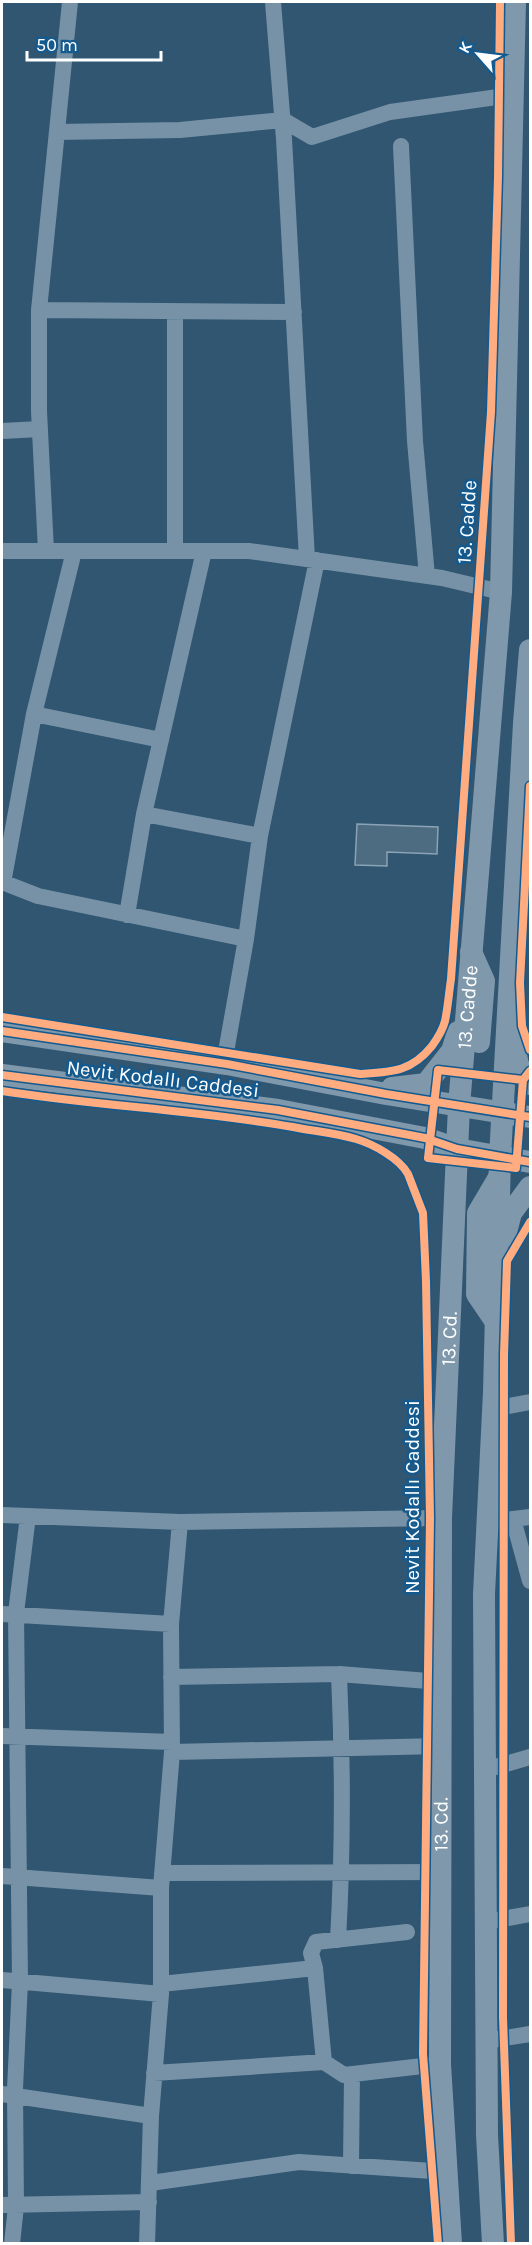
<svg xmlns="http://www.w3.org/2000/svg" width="532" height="2245" viewBox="0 0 532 2245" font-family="Karla,sans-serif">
<rect width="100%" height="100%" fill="#305672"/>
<path fill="#4d6c82" stroke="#8ba3b4" stroke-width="1.5" d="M357 824 438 827 437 854 387 852V866L355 865Z"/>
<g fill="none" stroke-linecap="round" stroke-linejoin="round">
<path stroke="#7792a6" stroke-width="16" d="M273 2 284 139 307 559
M57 132 180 130 283 120 312 137 390 112 512 95
M401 146 415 441 427 576
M39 310 294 312
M2 431 40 429
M2 551H249L442 578 501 592
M46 551 39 411V310L70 2
M175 551V311
M34 714 161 740
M144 814 260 836
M2 882 38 896 246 939
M3 883 34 714 74 551
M127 915 144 814 204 551
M227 1064 226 1052 246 939 260 836 317 560
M492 1409 530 1402
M2 1515 180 1522 441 1518
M513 1519 530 1581
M487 1522 530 1517
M2 1614 171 1624
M171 1677 339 1674 441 1682
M2 1736 172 1742
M172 1752 441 1746
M485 1770 530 1757
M162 1873 441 1872
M2 1876 161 1888
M486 1922 530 1914
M338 1940C343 1851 343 1763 339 1674
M2 1980 161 1994
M161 1984 315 1968
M486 2041 530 2034
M324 2062 315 1968 311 1953 316 1942 407 1932
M154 2073 324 2062 344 2075 440 2064
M2 2094 151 2116
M351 2166 352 2074
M150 2183 299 2162 447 2172
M2 2205 149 2202
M12 2244 16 2206 15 2089 20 1982 16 1613 28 1516
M147 2244 151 2116 161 1994V1888L172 1752 171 1624 180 1522"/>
<g stroke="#7f98ab" stroke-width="22">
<path d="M471 952 484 981 479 1042"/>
<path d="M2 1031 227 1064 386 1094 530 1117"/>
<path d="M513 1041 518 1065 530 1084"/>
<path d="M2 1075 278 1110 425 1138 457 1149 530 1162"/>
<path d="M392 1088 426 1084 452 1051 458 1032"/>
<path d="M505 1236 511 1213 530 1187"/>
<path d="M496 1322 477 1294 478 1213 498 1179"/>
<path id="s1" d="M451 2244 440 2064 441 1518 459 1106 501 592 515 2"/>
<path d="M493 2244 487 2135 484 1594 494 1392 500 1157 524 723 530 650"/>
</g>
<g stroke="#145a8e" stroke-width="11">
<path id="cycleway" d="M530 786 520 983 522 1026 530 1050
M2 1017 360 1074C392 1072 411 1072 432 1046 437 1039 443 1029 445 1021 448 1007 449 992 451 979L491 412 498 177 500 2
M2 1031 227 1064 386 1094 530 1117
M2 1075 278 1110 425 1138 457 1149 530 1162
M523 1080 438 1070 428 1158 516 1168 523 1080 530 1071
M2 1091C98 1106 196 1110 293 1127 313 1131 336 1133 356 1139 373 1144 399 1158 408 1174L423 1213 426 1281 430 1518 423 2054 438 2244
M511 2244 503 2017 504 1355 507 1261 530 1222"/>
</g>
<use href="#cycleway" stroke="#ffac80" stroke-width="8"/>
</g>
<g text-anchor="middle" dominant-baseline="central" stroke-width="5" stroke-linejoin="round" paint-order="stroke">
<g font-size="20" fill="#fff" stroke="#145a8e">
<text transform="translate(467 522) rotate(-86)">13. Cadde</text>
<text stroke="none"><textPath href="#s1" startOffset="1238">13. Cadde</textPath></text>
<text transform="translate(163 1079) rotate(7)">Nevit Kodallı Caddesi</text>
<text stroke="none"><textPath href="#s1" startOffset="906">13. Cd.</textPath></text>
<text transform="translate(412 1497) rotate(-90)">Nevit Kodallı Caddesi</text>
<text stroke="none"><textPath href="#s1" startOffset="420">13. Cd.</textPath></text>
</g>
</g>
<rect width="532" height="2245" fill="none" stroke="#ffffff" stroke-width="6"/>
<g transform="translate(478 54) rotate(298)" stroke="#145a8e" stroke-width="4.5" paint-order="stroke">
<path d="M0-4.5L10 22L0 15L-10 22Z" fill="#ffffff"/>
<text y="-9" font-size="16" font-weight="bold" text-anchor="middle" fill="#ffffff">K</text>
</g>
<path d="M27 51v9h134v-9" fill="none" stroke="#ffffff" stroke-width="3"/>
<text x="36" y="51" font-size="18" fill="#ffffff" stroke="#145a8e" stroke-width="4.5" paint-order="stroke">50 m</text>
</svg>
